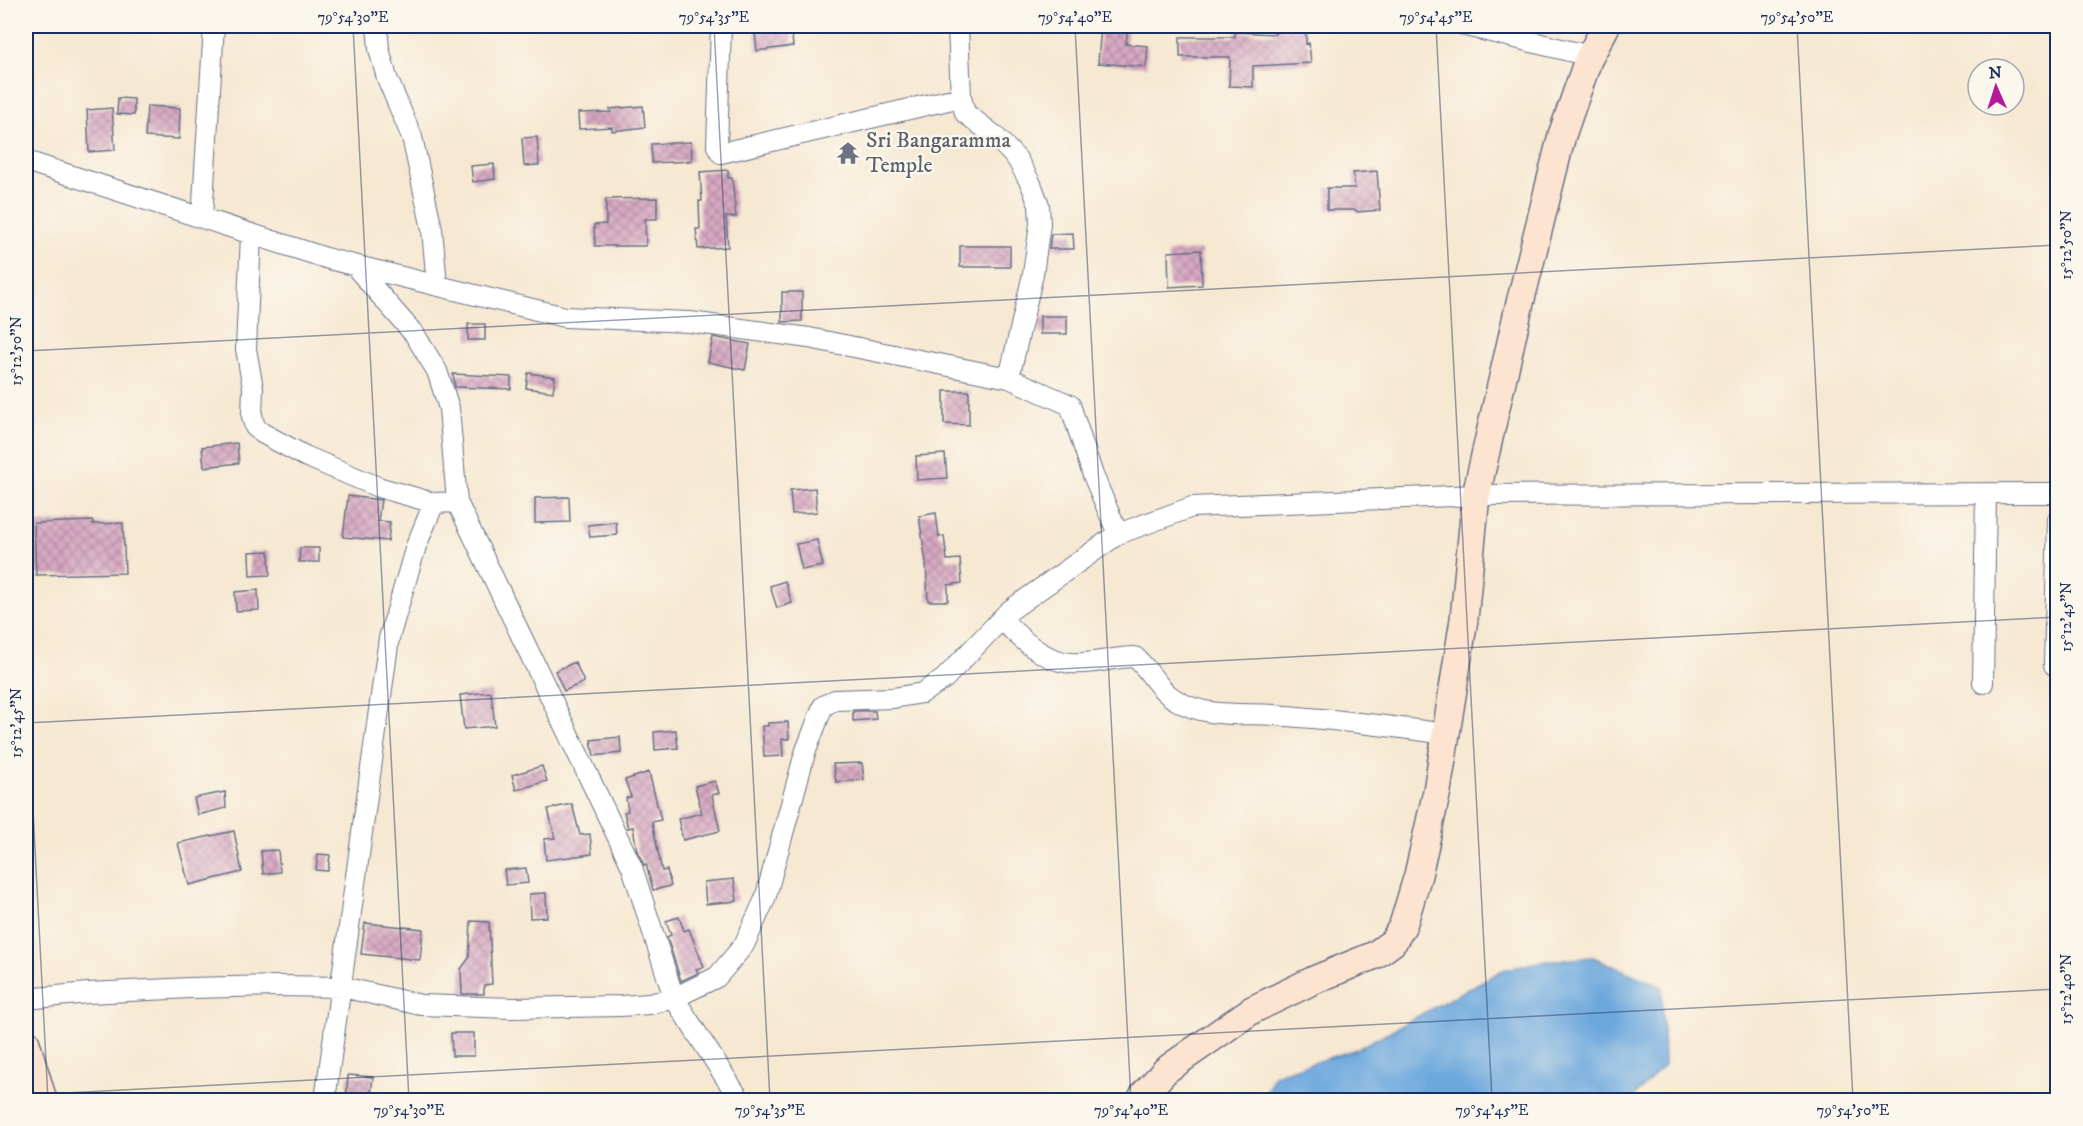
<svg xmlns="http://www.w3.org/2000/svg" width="2083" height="1126" viewBox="0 0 2083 1126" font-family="'IM FELL DW Pica',serif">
<defs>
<pattern id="building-cross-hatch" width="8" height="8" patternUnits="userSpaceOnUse" patternTransform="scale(1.5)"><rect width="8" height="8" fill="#d8a9c2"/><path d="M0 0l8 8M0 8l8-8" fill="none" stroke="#ae8aa1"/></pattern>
</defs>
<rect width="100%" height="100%" fill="#fbf7ec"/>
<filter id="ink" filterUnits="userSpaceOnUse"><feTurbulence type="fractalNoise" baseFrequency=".0167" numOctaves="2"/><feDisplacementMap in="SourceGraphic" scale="12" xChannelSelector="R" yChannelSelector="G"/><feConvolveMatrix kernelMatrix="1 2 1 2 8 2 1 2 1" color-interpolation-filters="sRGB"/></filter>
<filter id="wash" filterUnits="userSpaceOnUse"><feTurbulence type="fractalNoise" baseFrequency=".008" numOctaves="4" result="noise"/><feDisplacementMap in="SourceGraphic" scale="24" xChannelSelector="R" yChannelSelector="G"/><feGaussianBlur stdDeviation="1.35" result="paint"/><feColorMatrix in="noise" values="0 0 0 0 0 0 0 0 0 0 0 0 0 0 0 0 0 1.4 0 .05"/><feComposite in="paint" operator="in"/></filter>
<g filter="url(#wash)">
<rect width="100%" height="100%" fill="#f6e8d1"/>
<path fill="#6da8dd" stroke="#446c9e" stroke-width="1.5" d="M1593 957 1662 987 1664 1065 1631 1100H1263L1274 1075 1357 1049 1503 970 1538 962Z"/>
<g id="blocks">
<path fill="url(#building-cross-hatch)" d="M1101 26H1128L1126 44 1148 46 1146 67 1098 63Z
M1275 26H1306V44L1309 43 1311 63 1253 66V87L1229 86 1230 57H1180V37H1235V32L1275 34Z
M791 28 793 46 757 51 755 32Z
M118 98 134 99V115L117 114Z
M147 106 180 108 179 139 145 137Z
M643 106 645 127 612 131V127L579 129 578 113 611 112 610 109Z
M112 108 115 150 89 152 87 110Z
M537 137 539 165 524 166 522 138Z
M691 142 692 161 652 163 651 144Z
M494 164 495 179 473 182 471 166Z
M728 170V178H732L736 217H726L728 247 698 249 696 229H700L699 201H702L700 172Z
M1377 171 1380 210 1357 212 1356 210H1327V188H1355L1353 173Z
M657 198V219H645L646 246H595L594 225 606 224V199Z
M1073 233 1074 249H1049L1051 234Z
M960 246H1010V267H960Z
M1201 250 1202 285 1169 287 1168 252Z
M782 292H802V321L782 322Z
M1040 316H1067V334H1040Z
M468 324H485V340H468Z
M713 337 750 344 745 370 708 362Z
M528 373 555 377 553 392 526 388Z
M453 374 511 377V389L455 387Z
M944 391H969V425L944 424Z
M237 443 239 463 204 467 202 447Z
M945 454 947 478 917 480 916 456Z
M815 488 817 512 792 514 790 490Z
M348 496 381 500 378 521 390 522 388 541 343 537Z
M569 497 570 522 535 523V498Z
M936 513 939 537 944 536 947 560 960 559 962 583 948 585V601H928L926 562 919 516Z
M93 521V524L123 523 125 573 36 575 34 523Z
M616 522 617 535 590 537 588 525Z
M817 540 823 566 802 570 796 544Z
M300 548H319V562H299Z
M269 551 270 575 250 576 249 552Z
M785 581 792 603 777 608 770 586Z
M258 590 259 610 236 611 235 592Z
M575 662 584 682 564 691 555 671Z
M491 692 495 726 464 729 460 695Z
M853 711H875L876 719 853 721Z
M788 722 789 739H782L783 756 764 757 762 726H768V723Z
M676 730 678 748 655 750 654 732Z
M620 737 621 753 594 756 591 740Z
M862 763 864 780 836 782 833 764Z
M542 766 547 781 516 790 512 775Z
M649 772 661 820 652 822 662 871 667 870 671 886 653 890 646 864 644 865 637 851 633 827 628 828 624 812 628 811 626 798 631 797 625 780Z
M715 781 719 793 712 795 720 831 683 840 678 819 702 813 695 786Z
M225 792 226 808 198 815 194 798Z
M572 804 580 835 590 834 592 854 546 860 544 839 555 838 548 809Z
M234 831 242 872 189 885 178 843Z
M278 850 280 872 263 874 261 851Z
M318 854 330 855 328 871 316 870Z
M526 868 528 883 506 885 504 870Z
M734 879 737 901 706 904 704 882Z
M546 893 547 917 530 918 529 894Z
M679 917 684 931 689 929 704 967 696 969 698 973 681 981 667 937 671 935 666 921Z
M471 921 489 922 492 984 484 985V994H462L461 969 469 958Z
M365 923 423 929 420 960 361 954Z
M451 1033H474V1056H452Z
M348 1075 373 1077 370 1101H346Z"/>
</g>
</g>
<g filter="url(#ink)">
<use href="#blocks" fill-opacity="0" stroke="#687086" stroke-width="1.5"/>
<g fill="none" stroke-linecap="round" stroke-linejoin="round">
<g stroke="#687086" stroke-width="22">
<path id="street" d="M377 26 379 49 387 78 412 137 432 229 437 285
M721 26 717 146 721 153 961 97
M958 26 961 97 965 113 995 136 1017 159 1031 184 1039 205 1040 224 1033 274 1009 378
M1466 26 1590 56
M26 161 329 259 565 317 690 322 809 338 1009 378 1070 405 1093 475 1118 534
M202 218 214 26
M251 234 246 349 253 388 252 416 255 427 262 433 305 456 378 487 434 503
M354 265 415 335 437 371 449 408 457 502 632 867 674 998 740 1100
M1001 619C1020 638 1043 661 1071 663 1092 665 1114 657 1135 657 1150 670 1158 690 1176 700 1205 718 1241 713 1274 715 1331 719 1389 726 1446 734
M2054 665 2058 519
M1983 683 1986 493
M26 999 88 993 190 988 279 986 342 987 421 1005 512 1008 621 1006 649 1004 674 998 717 977 744 945 765 899 805 753 823 706 835 700 893 698 922 693 944 679 1009 611 1118 534 1192 507 1476 495 2058 493
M325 1100 389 638 416 546 434 503 457 502"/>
</g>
<g stroke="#687086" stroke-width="30">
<path id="secondary" d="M26 1043 43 1100
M1141 1100 1145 1093 1166 1070 1252 1010 1314 980 1375 955 1393 942 1403 925 1418 875 1437 791 1464 619 1476 495 1518 311 1562 135 1588 60 1606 26"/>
</g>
<use href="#street" stroke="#fff" stroke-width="20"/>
<use href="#secondary" stroke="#fde4d0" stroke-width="27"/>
</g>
</g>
<path fill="none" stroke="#1b2f5e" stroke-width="1.5" stroke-opacity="0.45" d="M353 26 409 1100M714 26 770 1100M1075 26 1131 1100M1436 26 1492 1100M1797 26 1853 1100M26 351 2058 245M26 674 48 1100M26 723 2058 617M26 1095 2058 989"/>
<defs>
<g id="temple-bare" transform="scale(1.8)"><path d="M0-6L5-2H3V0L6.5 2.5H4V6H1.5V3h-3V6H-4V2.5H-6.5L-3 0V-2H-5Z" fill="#6b7280" stroke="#fbf7ec" stroke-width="2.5" paint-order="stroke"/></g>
</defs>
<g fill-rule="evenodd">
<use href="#temple-bare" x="848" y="153"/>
</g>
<g text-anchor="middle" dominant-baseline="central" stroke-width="4.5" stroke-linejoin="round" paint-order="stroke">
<g font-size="22" fill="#5b616d" stroke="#fbf7ec" text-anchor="start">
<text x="866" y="140">Sri Bangaramma<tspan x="866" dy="25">Temple</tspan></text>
</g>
</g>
<rect width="2083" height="1126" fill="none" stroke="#fbf7ec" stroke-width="66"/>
<g transform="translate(1996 87) rotate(357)"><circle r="28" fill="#fbf7ec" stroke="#a1a7b3" stroke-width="1.5"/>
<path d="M0-4.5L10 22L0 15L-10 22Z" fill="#b5179e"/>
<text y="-9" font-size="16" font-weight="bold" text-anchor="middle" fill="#1b2f5e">N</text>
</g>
<rect x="33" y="33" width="2017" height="1060" fill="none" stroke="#1b2f5e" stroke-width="2"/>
<g font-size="15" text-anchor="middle" fill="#1b2f5e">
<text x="353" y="22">79°54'30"E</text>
<text x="714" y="22">79°54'35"E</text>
<text x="1075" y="22">79°54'40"E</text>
<text x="1436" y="22">79°54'45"E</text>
<text x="1797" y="22">79°54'50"E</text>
<text transform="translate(2066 245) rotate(-90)" y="5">15°12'50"N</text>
<text transform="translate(16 351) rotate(-90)" y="5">15°12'50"N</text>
<text transform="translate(2066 617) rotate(-90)" y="5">15°12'45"N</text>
<text transform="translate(16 723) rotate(-90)" y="5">15°12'45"N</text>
<text transform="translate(2066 989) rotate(-90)" y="5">15°12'40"N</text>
<text x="409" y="1115">79°54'30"E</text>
<text x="770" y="1115">79°54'35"E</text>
<text x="1131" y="1115">79°54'40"E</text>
<text x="1492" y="1115">79°54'45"E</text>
<text x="1853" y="1115">79°54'50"E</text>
</g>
</svg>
